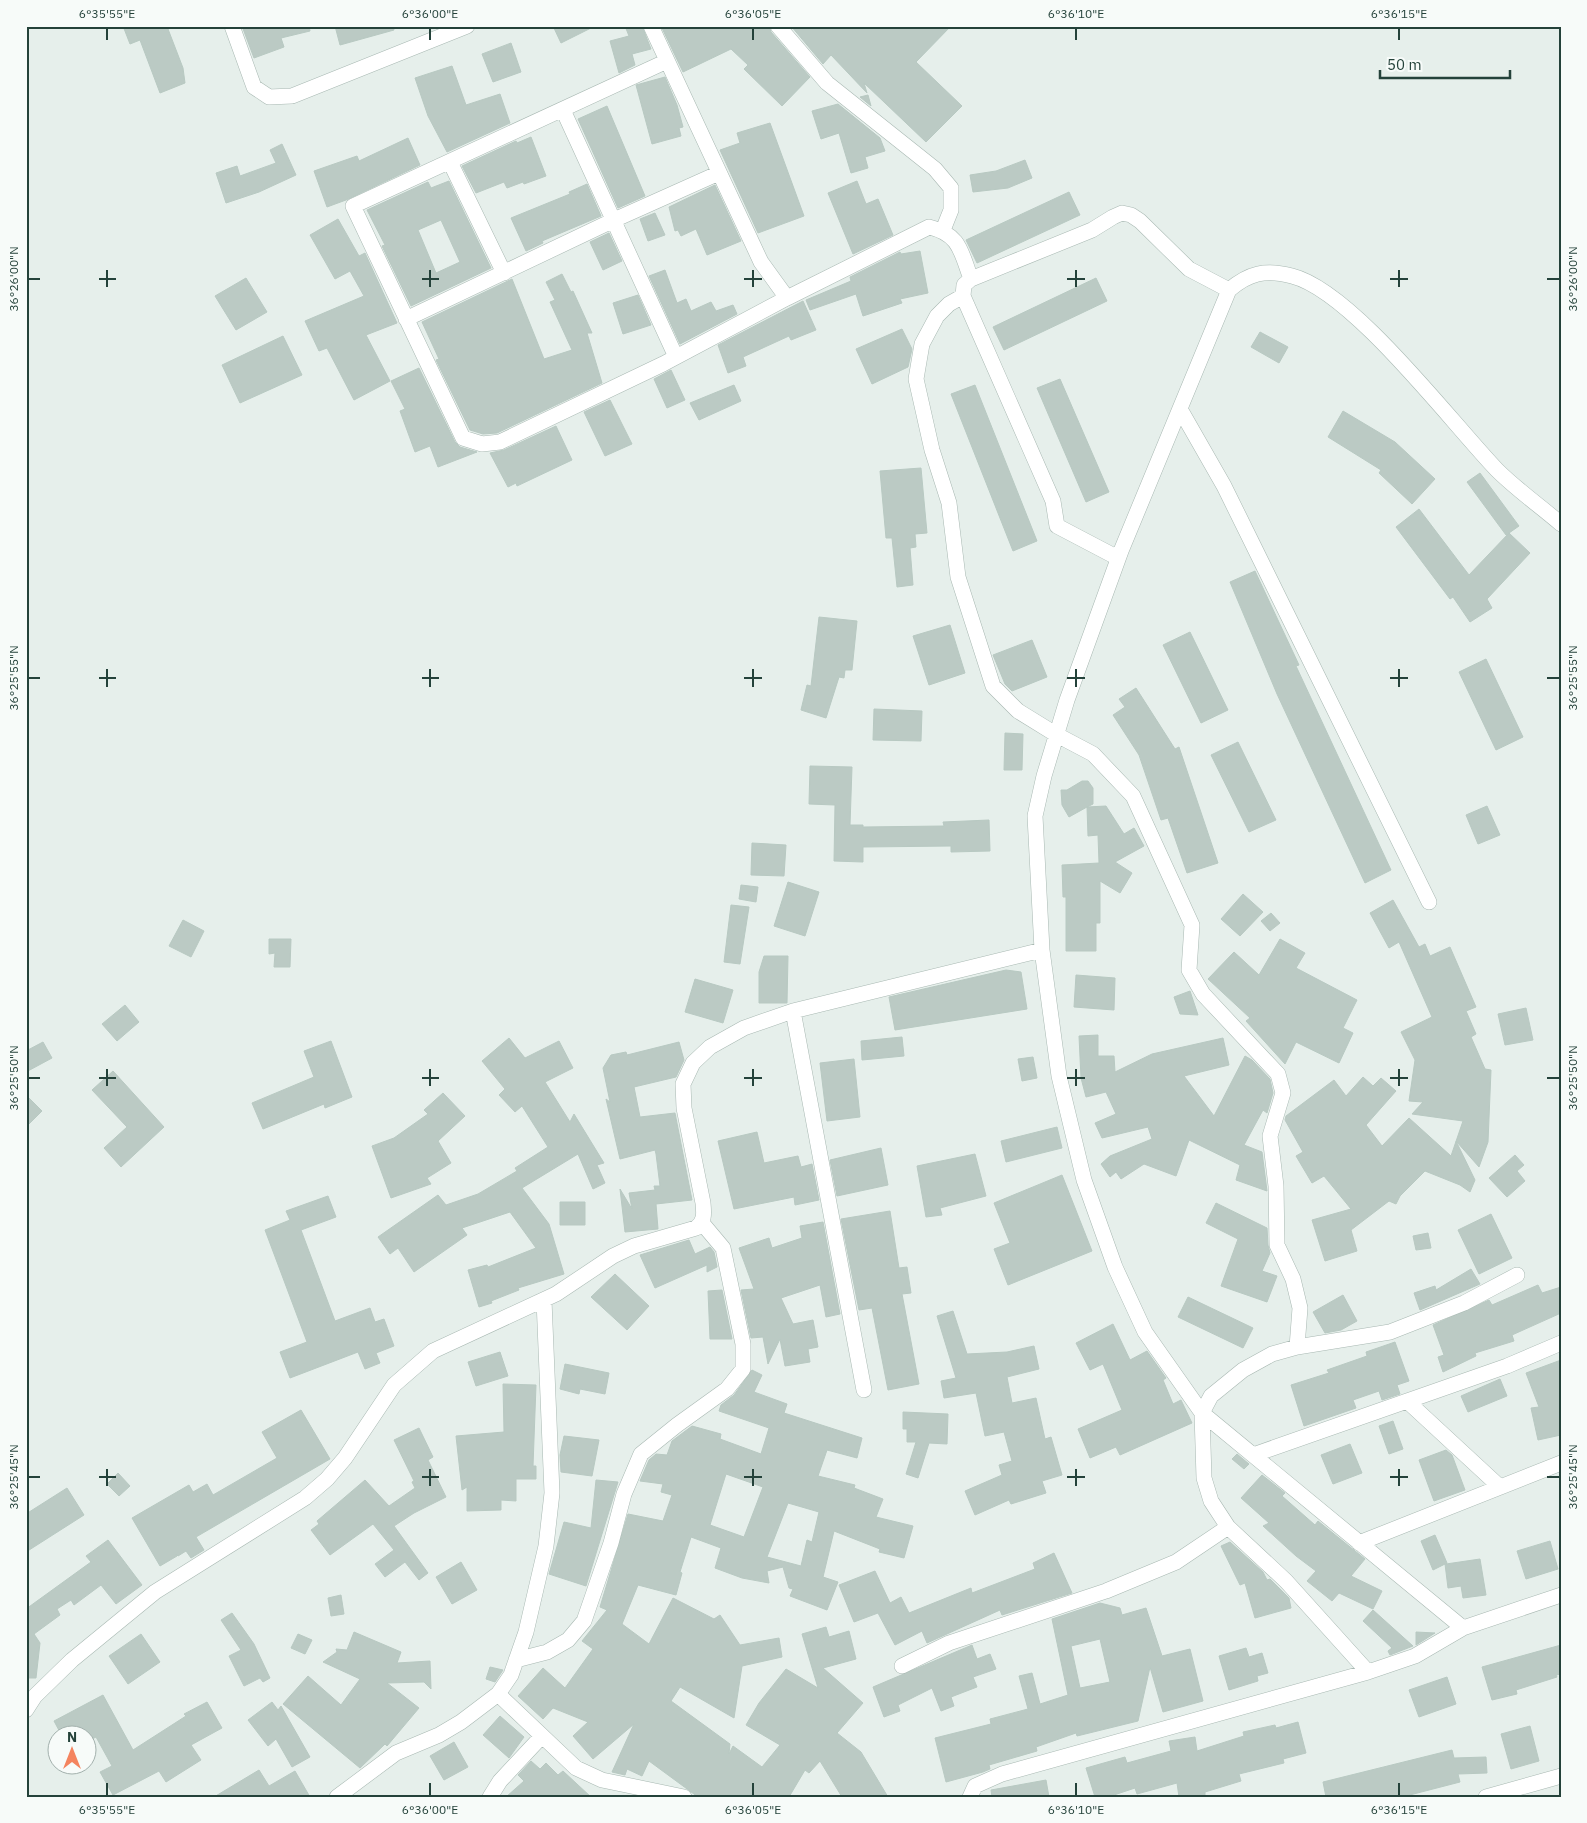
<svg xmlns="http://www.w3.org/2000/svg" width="1587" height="1823" viewBox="0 0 1587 1823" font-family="'IBM Plex Sans',sans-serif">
<rect width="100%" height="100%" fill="#e6efeb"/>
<path fill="#bbcac4" stroke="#b8c9c2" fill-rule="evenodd" d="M123 26H173L168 29 183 68 185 83 160 93 140 40 130 44Z
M242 26H309L310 31 281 38 284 47 254 58Z
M335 26H393L394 30 340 45Z
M553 26H595L561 43Z
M625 26H642L651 49 632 54 635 65 619 73 610 41 629 36Z
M661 26H769L771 32 810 77 782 106 744 69 748 65 731 49 683 72Z
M791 26H951L916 62 962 106 926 142 864 83 867 93 831 55 823 64Z
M511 43 521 72 493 82 482 54Z
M452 66 466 105 500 94 510 123 447 152 428 116 415 78Z
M665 77 677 105 683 127 679 128 681 136 652 144 636 85Z
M868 95 871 106 860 97Z
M838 104 880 138 885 151 865 157 868 168 851 173 839 133 821 139 812 111Z
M607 106 645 196 618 208 578 119Z
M770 123 804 216 758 233 720 150 740 143 737 133Z
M531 137 546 176 524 184 523 182 507 188 504 182 476 193 462 166 516 141 517 143Z
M408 138 420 165 346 200 327 207 314 171 357 156 359 161Z
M282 144 296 175 259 192 226 203 216 173 237 166 240 176 276 163 270 150Z
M1025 160 1032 178 1008 188 973 192 970 175 996 171Z
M449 181 491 268 411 306 382 246 385 245 367 210 428 182 431 188ZM441 220 460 262 436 273 418 230Z
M857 181 866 204 878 199 893 235 853 254 828 193Z
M587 184 601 216 542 241 543 243 526 251 511 218 570 194 569 192Z
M715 185 741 241 707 255 696 229 681 236 678 230 675 231 669 207Z
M1069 192 1080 215 977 263 966 240Z
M655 213 665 235 648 241 640 219Z
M338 219 359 256 365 253 397 323 366 335 390 381 354 400 327 348 319 351 305 321 364 296 350 271 335 279 310 235Z
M609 233 622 261 603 270 590 242Z
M920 251 928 293 900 299 902 303 863 316 856 294 810 310 806 300 851 281 850 277 900 252 901 254Z
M665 270 677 303 686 299 691 311 711 302 716 311 733 305 737 314 680 344 649 276Z
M562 274 571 292 573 291 592 333H587L602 383 497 433 483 434 470 430 436 360 439 359 422 322 512 279 544 359 572 350 550 302 555 300 546 282Z
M246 278 267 312 236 330 215 296Z
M1096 278 1107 301 1004 350 993 327Z
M638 295 651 325 623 334 613 303Z
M803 301 816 330 791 340 789 336 743 357 746 366 728 373 718 345Z
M902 329 912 349 908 367 872 384 856 349Z
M1260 332 1288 347 1279 363 1251 347Z
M283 336 302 375 240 403 222 365Z
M419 368 455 442 460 447 477 452 438 467 430 446 415 452 400 411 405 409 391 381Z
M671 370 685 400 667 408 654 379Z
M1060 379 1109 492 1086 502 1037 388Z
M734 385 741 401 699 420 690 403Z
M975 385 1037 541 1013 551 951 394Z
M610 400 632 444 605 456 584 412Z
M1343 411 1395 442 1435 479 1412 504 1379 473 1381 470 1328 437Z
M556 426 572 460 517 486 516 483 508 487 490 453 504 450Z
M921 468 927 533 915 534 916 547 910 548 913 585 897 587 892 538H886L880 471Z
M1480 473 1519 526 1509 533 1530 553 1487 599 1492 608 1470 622 1453 597 1450 599 1396 527 1419 509 1469 575 1509 533 1506 535 1467 482Z
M1255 571 1299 665 1296 666 1391 870 1365 883 1277 694 1230 582Z
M819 617 857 621 852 670H845L844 678 839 677 826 718 801 710 807 685 811 686Z
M950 625 965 673 929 685 913 636Z
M1190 632 1228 710 1201 723 1163 645Z
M1032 640 1047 677 1012 691 1005 684 993 655Z
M1486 659 1523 737 1496 750 1459 672Z
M1136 688 1175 749 1179 747 1218 863 1187 873 1168 818 1161 820 1139 755 1113 715 1125 707 1119 699Z
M874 709 922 711 921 741 873 740Z
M1005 733 1023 734 1022 770H1004Z
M1238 742 1276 820 1249 832 1211 755Z
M810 766 852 767 850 825H863V827L944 826 943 822 989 820 990 851 951 852V846L863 847V862L834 861 835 805 809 804Z
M1082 781H1088L1093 788V804L1087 807 1106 806 1124 834 1134 828 1144 846 1115 862 1132 873 1120 893 1100 881V923H1096V951H1066V897H1063L1062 865 1099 863 1098 835 1088 836 1087 807 1069 817 1062 805 1061 790H1067Z
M1487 806 1500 835 1478 844 1466 815Z
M752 843 786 845 784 876 751 875Z
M788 882 819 892 805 936 774 926Z
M741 885 758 887 756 902 739 899Z
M1243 894 1263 912 1240 936 1221 919Z
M1393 900 1419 947 1425 944 1430 956 1450 947 1476 1007 1466 1011 1476 1034 1471 1037 1485 1069 1491 1070 1488 1142 1479 1167 1456 1141 1475 1180 1470 1192 1460 1185 1425 1171 1400 1196 1396 1204 1389 1201 1351 1230 1357 1251 1325 1261 1312 1220 1351 1209 1324 1176 1312 1183 1296 1156 1303 1152 1285 1120 1286 1116 1334 1080 1346 1096 1363 1077 1373 1086 1381 1078 1396 1091 1366 1125 1382 1146 1409 1118 1451 1156 1463 1121 1412 1114 1423 1102 1409 1101 1415 1060 1401 1032 1432 1017 1399 942 1389 948 1370 913Z
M731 905 749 907 740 964 724 962Z
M1271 913 1280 923 1270 931 1261 921Z
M183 920 204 931 191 957 169 946Z
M269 939H291L290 967H274L275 953 269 954Z
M1280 939 1305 953 1296 968 1357 1000 1343 1028 1353 1033 1339 1063 1296 1042 1285 1064 1246 1021 1250 1018 1208 979 1234 952 1259 975Z
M764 956H788L787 1003H759V972Z
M1006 970 1021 972 1027 1009 895 1030 889 997Z
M1076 975 1115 978 1114 1010 1074 1007Z
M695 979 733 990 723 1023 685 1012Z
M1190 991 1198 1015 1180 1014 1174 997Z
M125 1005 139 1022 117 1041 102 1024Z
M1526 1008 1533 1040 1505 1045 1498 1014Z
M1098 1035V1056H1114L1115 1072 1152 1054 1223 1038 1229 1065 1184 1076 1214 1116 1245 1056 1252 1060 1270 1079 1273 1093 1267 1113 1263 1110 1244 1145 1262 1152 1267 1191 1236 1180 1240 1165 1189 1140 1176 1176 1144 1164 1121 1179 1116 1172 1110 1177 1101 1164 1110 1156 1152 1139 1148 1127 1102 1138 1095 1123 1116 1114 1106 1092 1086 1097 1081 1078 1079 1036Z
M902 1037 904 1056 862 1060 861 1041Z
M509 1038 525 1058 559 1041 573 1068 545 1082 570 1122 574 1114 604 1163 597 1165 605 1183 593 1189 578 1154 522 1188 549 1224 564 1274 518 1288 519 1290 491 1301 492 1303 479 1307 468 1270 487 1265 488 1267 536 1248 510 1212 462 1228 467 1235 414 1272 398 1248 390 1254 378 1237 438 1195 446 1205 478 1194 517 1171 515 1168 548 1147 522 1106 515 1112 499 1095 505 1089 482 1061Z
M331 1041 352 1097 325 1108 324 1104 263 1129 252 1103 314 1077 304 1051Z
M43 1042 52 1058 26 1072V1051Z
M679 1042 684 1060 676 1077 634 1087 640 1117 675 1113 692 1200 656 1204 658 1229 625 1232 620 1189 632 1209 629 1193 655 1190 654 1186H660L656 1154 655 1150 620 1159 606 1099 610 1102 603 1068 611 1055 626 1052 627 1055Z
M1033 1057 1037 1078 1022 1081 1018 1059Z
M854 1059 860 1117 827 1121 820 1063Z
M113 1071 164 1127 121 1167 104 1148 127 1127 92 1090Z
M443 1093 465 1116 438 1141 451 1163 427 1178 431 1184 391 1198 372 1146 394 1138 428 1114 424 1110Z
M26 1095 42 1111 26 1127Z
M1057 1127 1062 1148 1006 1162 1001 1141Z
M757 1132 764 1163 798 1156 801 1167 812 1164 819 1200 795 1205 794 1197 734 1209 718 1141Z
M881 1148 888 1185 837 1196 830 1160Z
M975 1154 986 1196 940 1208 942 1215 926 1217 917 1166Z
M1515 1155 1524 1165 1517 1171 1525 1181 1507 1197 1489 1178Z
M1062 1175 1092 1251 1008 1285 994 1249 1010 1243 994 1203Z
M328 1196 336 1217 301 1230 335 1321 370 1308 375 1322 384 1319 394 1346 376 1353 380 1363 365 1369 358 1352 290 1378 280 1352 307 1342 265 1230 290 1220 286 1211Z
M560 1202H585V1225H560Z
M1216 1203 1267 1228 1268 1245 1270 1253 1262 1271 1277 1276 1267 1302 1221 1286 1238 1239 1206 1223Z
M890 1211 899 1268 907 1267 911 1293 902 1294 919 1384 888 1390 872 1308 859 1310 841 1219Z
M1491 1214 1512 1258 1479 1274 1458 1230Z
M823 1222 840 1314 826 1317 820 1285 781 1298 793 1324 813 1320 818 1347 808 1349 810 1362 785 1366 780 1339 768 1364 763 1337 751 1338 741 1290 754 1289 739 1248 769 1238 772 1248 802 1238 800 1226Z
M1428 1233 1431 1248 1416 1250 1413 1236Z
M689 1240 695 1254 710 1247 714 1252 717 1267 707 1272V1265L655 1288 640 1255Z
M1471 1269 1480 1284 1420 1310 1414 1293 1435 1286 1436 1290Z
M615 1274 649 1306 627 1330 591 1297Z
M1538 1285 1542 1293 1561 1287V1313L1512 1335 1514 1341 1475 1353 1476 1356 1443 1372 1438 1357 1444 1355 1433 1325 1489 1300 1492 1305Z
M722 1290 732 1339H710L708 1291Z
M1343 1295 1357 1321 1341 1330 1325 1333 1313 1312Z
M1188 1297 1253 1328 1243 1348 1178 1317Z
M953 1311 967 1354 1007 1352 1034 1346 1039 1369 1007 1377 1012 1403 1036 1398 1045 1439 1051 1437 1062 1475 1042 1481 1046 1493 1011 1504 1009 1500 975 1515 965 1491 1002 1475 999 1465 1012 1461 1004 1432 985 1436 976 1393 944 1398 941 1381 956 1378 937 1316Z
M1113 1324 1130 1360 1147 1351 1166 1378 1163 1380 1173 1404 1181 1400 1192 1423 1120 1455 1116 1447 1090 1458 1078 1429 1122 1410 1103 1364 1090 1370 1076 1343Z
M1395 1342 1409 1381 1397 1385 1400 1394 1382 1400 1379 1391 1353 1400 1356 1408 1304 1426 1291 1385 1329 1373 1327 1370 1367 1356 1366 1352Z
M500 1352 508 1376 476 1386 468 1362Z
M1561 1360V1435L1538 1440 1531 1408 1539 1407 1526 1373Z
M565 1364 609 1373 605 1394 580 1389 579 1394 560 1389Z
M752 1370 762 1375 754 1392 787 1404 784 1413 862 1438 857 1458 827 1450 818 1476 855 1485 854 1488 883 1499 876 1517 913 1526 904 1558 879 1552 880 1549 834 1531 823 1577 838 1582 827 1610 790 1596 793 1589 789 1588 783 1567 767 1571 769 1583 742 1578 715 1568 721 1548 691 1537 680 1572 682 1573 676 1595 638 1585 622 1624 649 1644 673 1598 714 1619 720 1615 740 1645 779 1638 782 1657 742 1666 734 1718 680 1687 671 1701 730 1744 729 1754 733 1746 762 1767 780 1745 746 1725 759 1703 786 1669 818 1688 802 1634 826 1627 829 1637 849 1631 856 1659 823 1668 863 1703 837 1733 861 1752 888 1797H842L820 1761 809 1773 805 1770 789 1797H698L649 1761 642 1776 627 1769 625 1775 612 1772 634 1724 593 1759 573 1736 588 1722 553 1708 543 1719 518 1696 543 1668 565 1688 593 1649 582 1641 607 1610 600 1607 628 1514 663 1521 672 1495 661 1492 663 1484 640 1481 649 1460 656 1454 667 1455 672 1441 692 1426 721 1434 720 1439 761 1454 769 1428 719 1411 721 1405 734 1395ZM726 1474 763 1487 744 1537 710 1525ZM788 1503 819 1512 812 1542 807 1540 801 1566 767 1557Z
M1500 1379 1507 1396 1468 1412 1461 1396Z
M503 1384 536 1385 533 1466H536V1479H516V1501L501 1500V1510L467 1511V1487L462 1490 456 1436 504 1432Z
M301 1410 330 1459 196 1537 204 1550 191 1558 186 1551 178 1556 176 1554 177 1556 160 1566 132 1518 189 1485 193 1492 207 1484 213 1495 277 1458 262 1432Z
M903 1412 948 1414 947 1444 929 1443 918 1478 906 1474 916 1442H907V1429H903Z
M1393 1421 1403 1449 1389 1454 1379 1426Z
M419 1428 433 1457 428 1460 446 1497 414 1513 394 1526 428 1573 419 1580 405 1562 385 1577 375 1564 394 1550 373 1524 330 1555 311 1530 319 1524 317 1521 365 1480 389 1506 415 1488 412 1482 414 1481 394 1440Z
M564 1436 599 1440 592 1476 561 1472 560 1455Z
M1350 1444 1362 1473 1333 1484 1321 1455Z
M1446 1450 1452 1455 1465 1490 1434 1501 1419 1460Z
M1237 1454 1249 1464 1244 1469 1232 1459Z
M118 1473 130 1486 119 1496 107 1484Z
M1262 1475 1285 1493 1282 1496 1315 1525 1318 1521 1365 1559 1351 1576 1382 1591 1373 1609 1339 1593 1332 1601 1307 1581 1316 1571 1296 1556 1263 1526 1269 1523 1241 1498Z
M596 1480 618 1482 586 1586 549 1574 564 1522 591 1528Z
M67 1488 84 1515 26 1552V1514Z
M1435 1535 1447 1563 1446 1564 1480 1559 1486 1595 1463 1598 1461 1586 1448 1588 1445 1564 1433 1570 1421 1541Z
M108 1540 142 1585 116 1604 101 1585 74 1605 71 1600 57 1609 60 1615 34 1634 40 1643 36 1678H26V1609L91 1562 86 1556Z
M1550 1541 1558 1569 1526 1579 1517 1551Z
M1230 1542 1263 1572 1267 1580 1270 1579 1289 1598 1291 1608 1255 1618 1245 1583 1240 1585 1221 1546Z
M1054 1553 1072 1593 1002 1615 1000 1610 927 1643 922 1631 895 1645 878 1613 854 1622 839 1585 875 1571 890 1603 901 1597 909 1613 971 1588 972 1593 1035 1569 1033 1563Z
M461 1562 477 1590 452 1604 436 1577Z
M341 1595 344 1614 331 1616 328 1598Z
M1100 1603 1120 1608 1122 1615 1146 1608 1162 1656 1190 1649 1203 1701 1163 1712 1150 1667 1138 1721 1077 1736 1076 1733 1036 1747 1037 1751 989 1765 990 1769 983 1772 946 1782 935 1738 991 1724 990 1719 1028 1709 1019 1676 1032 1673 1040 1704 1068 1695 1052 1619ZM1100 1639 1110 1682 1080 1688 1071 1646Z
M1373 1610 1413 1646 1390 1655 1388 1651 1392 1648 1363 1621Z
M232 1613 254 1644 270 1678 263 1682 260 1678 244 1686 229 1656 241 1650 221 1620Z
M354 1632 401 1652 397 1663 430 1661 431 1689 424 1682 387 1683 419 1708 387 1746 385 1744 360 1768 283 1704 308 1676 341 1705 360 1679 323 1662 337 1652 336 1649 347 1650Z
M1416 1632 1435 1633 1416 1645Z
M141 1634 160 1662 128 1684 109 1656Z
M298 1634 312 1640 305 1654 291 1648Z
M972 1645 977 1659 990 1654 996 1669 973 1677 977 1687 951 1697 954 1706 941 1711 932 1688 898 1705 900 1711 884 1717 873 1687Z
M1561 1645V1674L1556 1675 1557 1677 1516 1690 1517 1694 1492 1700 1482 1667Z
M1246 1648 1249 1657 1262 1653 1268 1673 1257 1676 1258 1681 1229 1690 1219 1656Z
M490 1667 503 1670 495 1682 486 1679Z
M1447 1677 1456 1704 1419 1717 1409 1690Z
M103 1695 133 1750 186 1716 184 1714 207 1702 222 1728 191 1745 201 1760 166 1782 159 1771 113 1795 100 1772 112 1766 96 1737 88 1741V1736H62L54 1721Z
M272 1702 278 1710 281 1706 310 1757 292 1767 276 1739 268 1746 248 1720Z
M500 1716 524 1737 509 1758 483 1735Z
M1298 1722 1306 1753 1283 1759 1284 1763 1239 1774 1241 1781 1205 1792V1797H1179L1177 1783 1137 1794 1135 1788 1108 1797H1095L1086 1768 1125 1757 1127 1763 1171 1751 1169 1741 1195 1737 1197 1751 1244 1736 1243 1732 1275 1725 1276 1728Z
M1530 1726 1539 1761 1511 1769 1501 1734Z
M454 1742 468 1767 444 1780 430 1756Z
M1452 1750 1454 1758 1486 1757 1487 1773 1458 1774 1460 1782 1402 1797H1326L1323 1782Z
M531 1761 540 1769 546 1763 558 1775 563 1771 591 1797H506L524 1781 518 1775Z
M259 1770 269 1786 295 1771 310 1797H214Z
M1046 1780 1049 1797H992L991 1790Z"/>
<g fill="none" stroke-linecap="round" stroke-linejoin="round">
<g stroke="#a8b8b2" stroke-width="16">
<path id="minor" d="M232 26 254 87 269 97 292 96 467 26
M651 26 761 262 787 298
M778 26 827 83 935 169 951 188V210L943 230
M667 61 353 206 463 438 482 444 500 442 663 364 787 298 929 227C960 234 961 252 971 279
M563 110 676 357
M450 162 504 273
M963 296 949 304 937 316 922 344 916 379 932 450 949 503 958 577 993 686 1018 711 1057 735 1093 754 1133 796 1192 925 1189 970 1203 994 1278 1074 1283 1093 1270 1136 1276 1186 1277 1245 1293 1279 1300 1308 1297 1347
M406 319 614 220 719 173
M1180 409 1224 486 1429 902
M1118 558 1057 526 1053 501 963 296 964 285 971 279 1092 230 1113 217 1122 213 1131 215 1140 221 1189 269 1229 290
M793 1011 864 1390
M1407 1401 1500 1487
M1253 1455 1507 1366 1561 1343
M1359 1543 1561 1463
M1463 1628 1202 1413 1145 1332 1115 1267 1084 1180 1059 1076 1042 950 1035 816 1044 776 1067 700 1121 551 1229 290C1249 273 1265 269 1292 276 1352 291 1451 422 1497 470 1516 489 1540 506 1561 524
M516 1660 547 1652 568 1640 584 1621 611 1543 624 1494 641 1454 677 1425 727 1389 743 1369V1344L723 1248 702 1223
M902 1666 949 1643 1106 1591 1176 1562 1228 1527
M1368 1672 1286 1581 1228 1527 1211 1501 1204 1478 1202 1413 1211 1396 1243 1370 1272 1354 1297 1347 1390 1332 1464 1303 1517 1275
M498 1694 576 1768 602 1780 684 1797
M26 1710 35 1696 72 1660 155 1592 305 1498 327 1479 345 1458 394 1385 433 1351 556 1294 613 1256 634 1246 696 1228C705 1221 704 1214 703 1203L684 1108 683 1084 693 1063 710 1047 744 1028 793 1011 1042 950
M337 1797 396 1753 439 1735 461 1722 498 1694 511 1675 526 1632 546 1546 552 1493 544 1300
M490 1797 500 1781 542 1736
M970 1797 975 1786 1002 1774 1368 1672 1415 1656 1463 1628 1561 1595
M1486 1797 1561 1776"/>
</g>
<use href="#minor" stroke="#fff" stroke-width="15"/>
</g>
<path fill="none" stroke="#24423a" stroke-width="2" d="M107 28V40M430 28V40M753 28V40M1076 28V40M1399 28V40M107 270V287M430 270V287M753 270V287M1076 270V287M1399 270V287M28 279H40M99 279H116M422 279H439M744 279H762M1067 279H1085M1390 279H1408M1547 279H1560M107 669V687M430 669V687M753 669V687M1076 669V687M1399 669V687M28 678H40M99 678H116M422 678H439M744 678H762M1067 678H1085M1390 678H1408M1547 678H1560M107 1069V1086M430 1069V1086M753 1069V1086M1076 1069V1086M1399 1069V1086M28 1078H40M99 1078H116M422 1078H439M744 1078H762M1067 1078H1085M1390 1078H1408M1547 1078H1560M107 1469V1486M430 1469V1486M753 1469V1486M1076 1469V1486M1399 1469V1486M28 1477H40M99 1477H116M422 1477H439M744 1477H762M1067 1477H1085M1390 1477H1408M1547 1477H1560M107 1783V1796M430 1783V1796M753 1783V1796M1076 1783V1796M1399 1783V1796"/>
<rect width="1587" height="1823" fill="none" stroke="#f7fbf9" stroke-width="55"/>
<g transform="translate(72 1750)"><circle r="24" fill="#f7fbf9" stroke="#a3b1ad"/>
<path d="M0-4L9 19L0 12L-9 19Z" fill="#f4845f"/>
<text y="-8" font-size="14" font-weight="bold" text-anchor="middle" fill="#24423a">N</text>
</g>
<path d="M1380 70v8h130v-8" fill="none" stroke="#24423a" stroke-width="2.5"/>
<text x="1387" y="70" font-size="15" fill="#24423a" stroke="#f7fbf9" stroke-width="4" paint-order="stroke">50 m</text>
<rect x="28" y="28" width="1532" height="1768" fill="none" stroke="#24423a" stroke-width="2"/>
<g font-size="12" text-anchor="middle" fill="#24423a">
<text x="107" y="18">6°35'55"E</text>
<text x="430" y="18">6°36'00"E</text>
<text x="753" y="18">6°36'05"E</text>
<text x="1076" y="18">6°36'10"E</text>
<text x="1399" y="18">6°36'15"E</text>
<text transform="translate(14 279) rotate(-90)" y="4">36°26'00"N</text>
<text transform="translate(1573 279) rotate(-90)" y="4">36°26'00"N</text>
<text transform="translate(14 678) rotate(-90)" y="4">36°25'55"N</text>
<text transform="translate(1573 678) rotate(-90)" y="4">36°25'55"N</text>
<text transform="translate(14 1078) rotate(-90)" y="4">36°25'50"N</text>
<text transform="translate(1573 1078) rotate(-90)" y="4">36°25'50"N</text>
<text transform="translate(14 1477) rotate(-90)" y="4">36°25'45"N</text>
<text transform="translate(1573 1477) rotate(-90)" y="4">36°25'45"N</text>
<text x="107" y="1814">6°35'55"E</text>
<text x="430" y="1814">6°36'00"E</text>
<text x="753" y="1814">6°36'05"E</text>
<text x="1076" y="1814">6°36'10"E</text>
<text x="1399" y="1814">6°36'15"E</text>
</g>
</svg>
